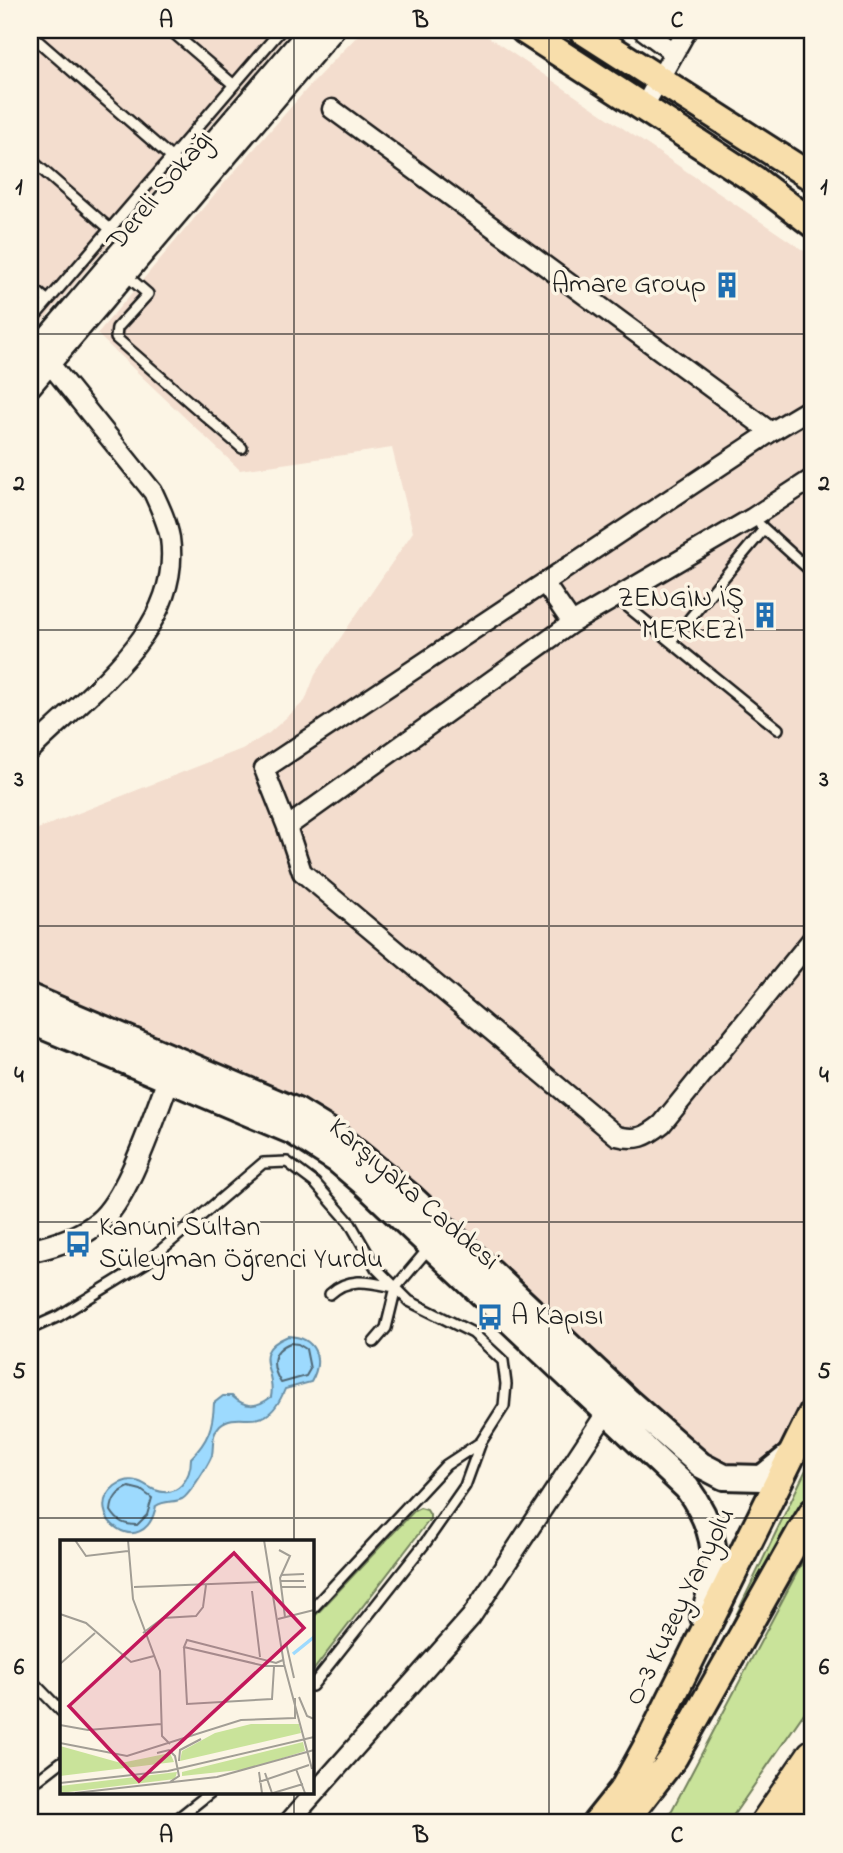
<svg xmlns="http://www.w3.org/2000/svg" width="843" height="1853" viewBox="0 0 843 1853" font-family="'Indie Flower',sans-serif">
<rect width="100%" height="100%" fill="#fcf5e5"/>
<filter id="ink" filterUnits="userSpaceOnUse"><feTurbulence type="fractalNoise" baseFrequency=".0143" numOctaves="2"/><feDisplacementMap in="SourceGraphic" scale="14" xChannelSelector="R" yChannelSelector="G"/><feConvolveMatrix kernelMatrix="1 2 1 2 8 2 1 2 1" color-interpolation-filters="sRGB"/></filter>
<g filter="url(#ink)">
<path fill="#f3ddce" d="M30 30H292L30 336Z
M363 30H478L813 257V1388L791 1431 775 1452 762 1464 746 1469 709 1467 365 1146 318 1109 261 1082 30 989V832L242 749 269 733 305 701 315 675 413 532 392 448 240 470 97 334 220 188 313 82Z"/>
<path fill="#c9e39a" stroke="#72805b" stroke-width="2" d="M813 1455V1499L782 1542 730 1628Z
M420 1508 427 1510 430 1515V1519L312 1672V1619L414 1511Z
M813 1542V1700L728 1823H661L672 1810Z"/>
<path fill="#9ddafe" stroke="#698ea4" stroke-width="2" d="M288 1336C316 1337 324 1359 311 1382L285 1389C265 1439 241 1407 220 1425 211 1434 214 1444 212 1455 210 1462 189 1496 182 1499 174 1503 165 1500 156 1506 144 1564 79 1515 115 1486 121 1482 129 1479 136 1481 143 1482 148 1487 155 1490 178 1499 191 1478 191 1458 208 1441 213 1427 214 1403L223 1396H232C245 1408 257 1408 271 1397 277 1369 248 1353 288 1336Z"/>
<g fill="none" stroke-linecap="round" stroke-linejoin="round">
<path stroke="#506876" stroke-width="2" d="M290 1343 298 1344 306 1349 310 1369 306 1376 281 1383C271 1367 270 1351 290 1343Z
M129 1487 141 1490 152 1498 147 1515 137 1525C124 1525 118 1522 111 1511 112 1498 118 1492 129 1487Z"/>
<g stroke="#1c1c1c" stroke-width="14">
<path id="service" d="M170 30 234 85
M30 34 189 173
M30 159 110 229
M126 275 148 294 117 328 116 338 242 448
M30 286 48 301
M30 322 281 30
M761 526 813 573
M617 598 778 729
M671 641 764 529
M330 1294C349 1276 370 1282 394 1287
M30 1329 59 1316 147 1262 263 1163 287 1162 315 1183 350 1223 376 1268 409 1301 473 1333 503 1361 506 1384 504 1406 481 1442 465 1486 426 1542 312 1686
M374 1342 386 1328 396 1287 429 1248
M312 1609 446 1465 481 1442
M30 1679 61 1711
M30 1780 39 1779 61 1762
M172 1823 211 1792"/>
</g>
<g stroke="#1c1c1c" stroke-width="23">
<path id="minor" d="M643 30 674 53
M643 108 687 30
M332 109 771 432
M813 407 771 432 264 769 287 827 572 623 752 518 813 478
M545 584 572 623
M30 751C87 693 183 631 170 538 167 522 160 507 153 492L50 364 39 355
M287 827 302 872 617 1136C637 1141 646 1137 662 1124L813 938
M288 1823 471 1617 606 1413 616 1407"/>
</g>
<g stroke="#1c1c1c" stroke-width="26">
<path id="tertiary" d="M30 358 310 30
M30 386 333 30
M30 1251C53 1246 80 1238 99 1222 130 1197 157 1106 174 1066"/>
</g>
<g stroke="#1c1c1c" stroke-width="30">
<path id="secondary" d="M30 997 297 1111 333 1133 410 1196 627 1400 701 1465 724 1477 762 1478 793 1453
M30 1021 293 1132 338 1161 365 1184 687 1488C719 1532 720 1566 703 1617"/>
</g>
<g stroke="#1c1c1c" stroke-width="32">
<path id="primary" d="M524 30 755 180 813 224
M582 30 813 178
M596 1823 624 1788 651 1739 813 1412
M623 1823 674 1757 800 1533 813 1512"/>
</g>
<g stroke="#1c1c1c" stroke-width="37">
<path id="motorway" d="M767 1823 813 1756
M805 1823 813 1811"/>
</g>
<use href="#service" stroke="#fcf5e5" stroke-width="9"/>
<use href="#minor" stroke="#fcf5e5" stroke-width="18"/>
<use href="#tertiary" stroke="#fcf5e5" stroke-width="21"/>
<use href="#secondary" stroke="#fcf5e5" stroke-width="24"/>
<use href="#primary" stroke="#f8deab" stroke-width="26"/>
<use href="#motorway" stroke="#f8deab" stroke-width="32"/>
</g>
</g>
<path fill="none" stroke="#1c1c1c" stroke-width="2" stroke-opacity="0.55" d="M294 30V1542M549 30V1823M30 334H813M30 630H813M30 926H813M30 1222H813M30 1518H813M294 1792V1823"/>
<defs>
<g id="building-bare" transform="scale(2.1)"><path d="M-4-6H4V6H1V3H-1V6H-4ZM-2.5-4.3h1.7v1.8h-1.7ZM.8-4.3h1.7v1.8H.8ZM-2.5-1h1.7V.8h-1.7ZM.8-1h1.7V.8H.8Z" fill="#1f6fb2" stroke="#fcf5e5" stroke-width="2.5" paint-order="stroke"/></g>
<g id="bus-bare" transform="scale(2.1)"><path d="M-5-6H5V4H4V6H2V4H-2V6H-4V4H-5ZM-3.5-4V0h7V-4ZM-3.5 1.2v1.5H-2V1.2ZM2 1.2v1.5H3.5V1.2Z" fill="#1f6fb2" stroke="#fcf5e5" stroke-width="2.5" paint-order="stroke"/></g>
</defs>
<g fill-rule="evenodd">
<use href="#building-bare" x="727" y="285"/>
<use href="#building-bare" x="765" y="615"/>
<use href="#bus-bare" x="78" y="1244"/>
<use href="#bus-bare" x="490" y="1317"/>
</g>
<g text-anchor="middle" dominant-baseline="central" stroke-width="7" stroke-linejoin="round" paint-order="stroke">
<g font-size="28" fill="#1c1c1c" stroke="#fcf5e5">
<text transform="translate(161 191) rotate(-50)">Dereli Sokağı</text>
<text transform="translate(413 1195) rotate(41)">Karşıyaka Caddesi</text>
<text transform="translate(681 1607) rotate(-64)">O-3 Kuzey Yanyolu</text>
</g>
<g font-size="28" fill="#1c1c1c" stroke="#fcf5e5" text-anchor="end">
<text x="706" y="285">Amare Group</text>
<text x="744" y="599">ZENGİN İŞ<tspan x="744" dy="32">MERKEZİ</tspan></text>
<text x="99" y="1228" text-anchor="start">Kanuni Sultan<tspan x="99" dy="32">Süleyman Öğrenci Yurdu</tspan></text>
<text x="511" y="1317" text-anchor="start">A Kapısı</text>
</g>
</g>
<g transform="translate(60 1540)">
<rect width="254" height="254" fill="#fcf5e5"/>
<path d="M191 184H239L241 193 120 221 122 211 155 193ZM243 202 245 211 188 229 122 236V232ZM0 206 61 223 110 213 114 222 0 236ZM117 232 115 239 0 253V246Z" fill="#c9e39a"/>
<path fill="none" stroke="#9ddafe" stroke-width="3.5" d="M233 114 254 97"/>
<path fill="none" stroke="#a29e95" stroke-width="2" d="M15 0 26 16 68 11M68 0 73 59 100 131 102 196 110 204M204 0 224 124 252 229M219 10 230 16 220 38 225 77M221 35 244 34M221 41H244M74 47 201 42M222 47H246M192 51 200 117M0 74 26 83 71 122 94 116M218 79 254 70M83 93 103 78 136 76 143 67 146 45M226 103 234 138M124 107 127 164 212 159 214 127M223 120 216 123 127 100 124 107 205 126H224M0 124 35 93M239 157 247 176 254 179M0 185 28 190 101 184M0 203 67 216 181 180 235 178V158M97 213 109 210 115 216 119 236 110 242M119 221 120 210 141 199M236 229 245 253M199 232 202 253M205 233 212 253M199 242 249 225M0 243 108 231 254 197M15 253 157 237 254 210M213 253 243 244"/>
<path fill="#c2185b" fill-opacity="0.15" stroke="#c2185b" stroke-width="3.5" d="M174 13 244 88 79 241 9 166Z"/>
<rect width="254" height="254" fill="none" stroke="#1c1c1c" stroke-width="3.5"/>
</g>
<rect width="843" height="1853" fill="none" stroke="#fcf5e5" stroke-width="77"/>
<rect x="38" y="38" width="766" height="1776" fill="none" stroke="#1c1c1c" stroke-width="2.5"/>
<g font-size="23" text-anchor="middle" font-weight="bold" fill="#1c1c1c">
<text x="166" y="27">A</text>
<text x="421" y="27">B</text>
<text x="677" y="27">C</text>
<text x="19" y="194">1</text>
<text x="824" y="194">1</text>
<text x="19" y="490">2</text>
<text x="824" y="490">2</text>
<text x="19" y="786">3</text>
<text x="824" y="786">3</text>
<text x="19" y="1082">4</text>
<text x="824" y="1082">4</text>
<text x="19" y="1378">5</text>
<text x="824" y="1378">5</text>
<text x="19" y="1674">6</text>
<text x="824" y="1674">6</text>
<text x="166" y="1842">A</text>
<text x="421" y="1842">B</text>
<text x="677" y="1842">C</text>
</g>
</svg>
